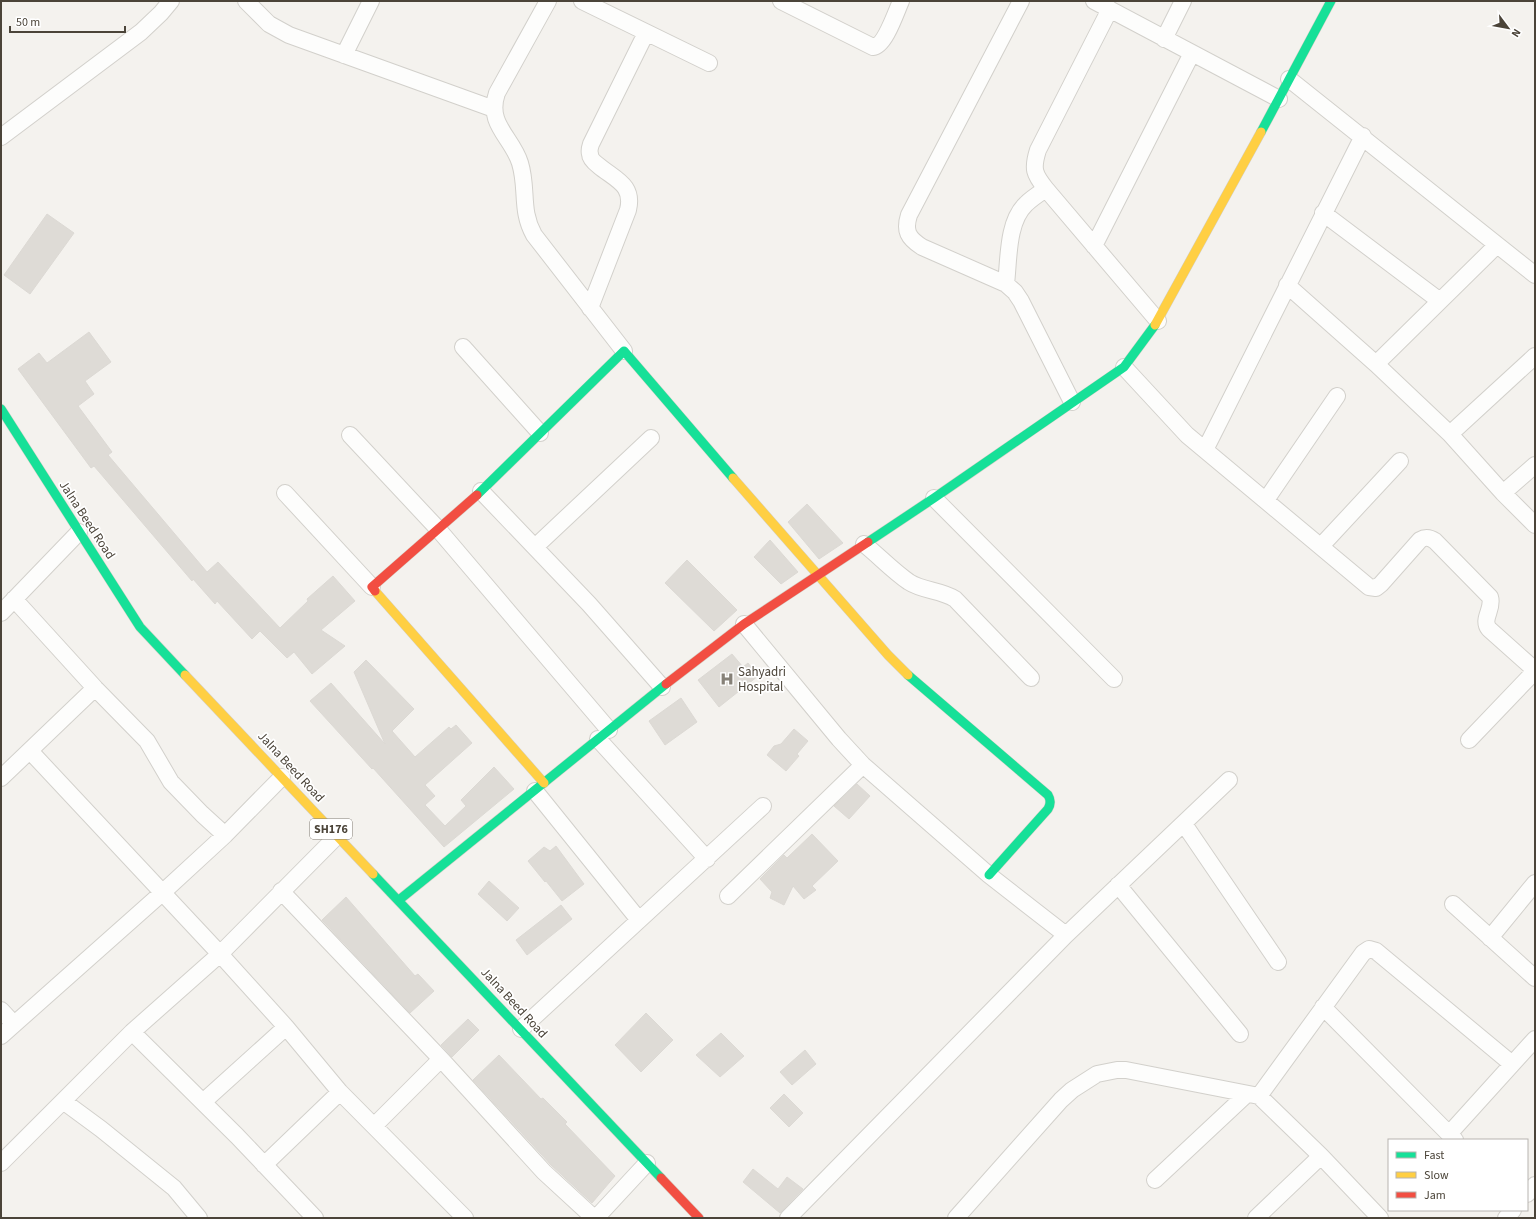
<svg xmlns="http://www.w3.org/2000/svg" width="1536" height="1219" viewBox="0 0 1536 1219" font-family="'Source Sans 3',sans-serif">
<rect width="100%" height="100%" fill="#f4f2ee"/>
<path fill="#dedbd6" stroke="#dcd9d4" d="M47 214 74 233 30 294 4 275Z
M89 332 111 362 85 381 94 394 78 406 112 452 108 455 207 572 218 562 280 628 308 601 307 599 333 576 355 601 321 630 345 646 312 674 294 652 287 658 260 631 252 639 217 601 215 604 193 579 192 581 94 466 91 468 18 369 39 353 47 363Z
M807 504 843 543 819 559 788 522Z
M770 540 798 572 781 584 754 557Z
M687 560 737 610 714 631 665 583Z
M732 654 743 667 748 663 758 676 719 707 698 680Z
M366 660 414 709 392 731 415 757 449 727 451 729 456 725 472 743 425 785 435 796 425 805 445 826 466 806 461 800 494 767 514 789 444 847 373 768 372 769 310 701 331 683 385 744 354 672Z
M681 698 697 722 665 745 649 721Z
M794 729 808 741 797 754 799 756 786 771 767 755 774 746 781 744Z
M857 784 870 796 849 819 834 806Z
M812 834 838 861 812 886 816 890 804 899 793 886 784 905 770 898 772 892 760 879 784 855 787 858Z
M556 846 584 884 562 901 546 881 545 882 528 861 544 847 550 851Z
M489 881 519 908 507 921 478 894Z
M346 897 415 976 418 974 434 991 410 1013 322 920Z
M561 905 572 919 527 955 516 940Z
M646 1013 673 1040 641 1072 615 1045Z
M468 1019 479 1030 452 1057 441 1045Z
M721 1033 744 1056 720 1077 696 1055Z
M805 1050 816 1064 792 1085 780 1072Z
M499 1055 541 1099 543 1098 567 1122 565 1124 615 1176 592 1203 551 1165 473 1080Z
M784 1094 803 1113 789 1127 770 1108Z
M753 1169 778 1189 787 1177 803 1189 780 1213 743 1182Z"/>
<g fill="none" stroke-linecap="round" stroke-linejoin="round">
<g stroke="#d2d0cb" stroke-width="18">
<path id="street" d="M246 1 269 24 289 35 494 109
M548 1 497 93C486 124 512 137 520 163 528 189 520 210 534 235L624 351
M582 1 709 63
M781 1 873 47C885 46 896 12 901 1
M1021 1 909 215C904 231 908 238 922 247L1006 284 1015 292 1021 301 1072 402
M1094 1 1279 99
M1110 9 1038 150C1032 169 1034 174 1046 189L1158 321
M1164 39 1183 1
M344 55 371 1
M1289 79 1535 275
M1 137 141 32 161 13 171 1
M1323 213 1440 301
M1094 246 1192 53
M1006 284C1009 259 1007 222 1026 204 1032 198 1040 193 1046 189
M1287 285 1376 364 1450 434 1503 493 1535 525
M590 308 628 210C634 185 616 180 599 166 595 163 590 159 590 154 589 151 590 147 591 144L646 33
M463 347 540 433
M1376 364 1497 245
M1124 367 1187 435 1369 587 1376 588 1381 584 1420 540C1425 537 1429 537 1435 541L1490 597C1494 609 1481 619 1489 629L1535 670
M1450 434 1535 356
M350 435 438 529 609 730
M1205 450 1363 136
M481 491 589 604 662 687
M285 493 372 587
M1503 493 1535 465
M934 498 1114 679
M1266 500 1337 396
M864 544C879 556 893 571 909 582 923 591 941 590 955 599L1031 678
M1321 546 1400 461
M535 547 651 438
M1 613 79 532
M744 624 839 739 863 765 989 875 1066 935
M95 688 147 741 171 782 202 814 225 835
M598 739 707 859
M1469 740 1535 671
M30 751 220 954 132 1032 237 1136 315 1218
M1 778 95 688 14 599
M535 791 639 920
M1184 824 1278 962
M337 836 220 954 286 1027 340 1092 465 1218
M1118 885 1240 1034
M281 891 441 1059 544 1172 594 1218
M728 896 863 765
M1453 904 1535 978
M1490 938 1535 883
M1323 1007 1455 1140
M1 1010 14 1024
M521 1029 763 806
M1 1036 162 893 225 835 282 777
M1259 1096 1363 953 1369 949 1376 951 1512 1064
M63 1101 101 1129 174 1188 199 1218
M203 1102 286 1027
M374 1126 441 1059
M1449 1134 1535 1039
M1 1163 132 1032
M264 1165 340 1092
M1155 1180 1247 1094
M1527 1194 1535 1185
M596 1218 647 1163
M788 1218 1066 935 1229 780
M956 1218 1061 1100 1072 1090 1097 1074 1117 1070H1126L1259 1096 1321 1156 1380 1218
M1256 1218 1321 1156
M1506 1218 1513 1210"/>
</g>
<g stroke="#d3cfc5" stroke-width="10">
<path id="fast" d="M1261 132 1331 1
M1 409 140 627 185 675
M477 495 624 351 733 478
M868 542 934 498 1124 367 1155 325
M908 675 1048 795C1051 800 1051 804 1048 809L989 875
M373 874 661 1178
M399 900 666 684"/>
</g>
<g stroke="#d3cfc5" stroke-width="10">
<path id="slow" d="M1155 325 1261 132
M733 478 888 655 908 675
M375 591 544 783
M185 675 373 874"/>
</g>
<g stroke="#d3cfc5" stroke-width="10">
<path id="jam" d="M375 591 372 587 477 495
M666 684 744 624 868 542
M661 1178 699 1218"/>
</g>
<use href="#street" stroke="#fdfdfc" stroke-width="16"/>
<use href="#fast" stroke="#16e098" stroke-width="9"/>
<use href="#slow" stroke="#ffcf43" stroke-width="9"/>
<use href="#jam" stroke="#f24e42" stroke-width="9"/>
</g>
<defs>
<g id="hospital-bare" transform="scale(1.08)"><path d="M-5-5h3v3.5h4V-5h3V5h-3V1.5h-4V5h-3Z" fill="#868178" stroke="#fff" stroke-width="2.5" paint-order="stroke"/></g>
</defs>
<g fill-rule="evenodd">
<use href="#hospital-bare" x="727" y="679"/>
</g>
<g text-anchor="middle" dominant-baseline="central" stroke-width="3.5" stroke-linejoin="round" paint-order="stroke">
<rect fill="#fff" stroke="#817c74" stroke-width="1" x="310" y="819" width="42" height="20" rx="3"/>
<g font-size="12" font-weight="bold" fill="#4b4439">
<text x="331" y="829">SH176</text>
</g>
<g font-size="13" fill="#4b4439" stroke="#fff">
<text transform="translate(87 520) rotate(57)">Jalna Beed Road</text>
<text transform="translate(291 767) rotate(47)">Jalna Beed Road</text>
<text transform="translate(514 1003) rotate(47)">Jalna Beed Road</text>
</g>
<g font-size="13" fill="#4b4439" stroke="#fff" text-anchor="start">
<text x="738" y="672">Sahyadri<tspan x="738" dy="15">Hospital</tspan></text>
</g>
</g>
<rect width="1536" height="1219" fill="none" stroke="#4b4439" stroke-width="4"/>
<rect x="1388" y="1139" width="140" height="72" fill="#ffffff" stroke="#b7b4b0"/>
<rect x="1396" y="1152" width="20" height="6" fill="#16e098" stroke="#b7b4b0"/>
<text x="1424" y="1159" font-size="12" fill="#4b4439">Fast</text>
<rect x="1396" y="1172" width="20" height="6" fill="#ffcf43" stroke="#b7b4b0"/>
<text x="1424" y="1179" font-size="12" fill="#4b4439">Slow</text>
<rect x="1396" y="1192" width="20" height="6" fill="#f24e42" stroke="#b7b4b0"/>
<text x="1424" y="1199" font-size="12" fill="#4b4439">Jam</text>
<g transform="translate(1508 28) rotate(122)" stroke="#ffffff" stroke-width="3" paint-order="stroke">
<path d="M0-3L7 15L0 10L-7 15Z" fill="#4b4439"/>
<text y="-6" font-size="11" font-weight="bold" text-anchor="middle" fill="#4b4439">N</text>
</g>
<path d="M10 26v6h115v-6" fill="none" stroke="#4b4439" stroke-width="2"/>
<text x="16" y="26" font-size="12" fill="#4b4439" stroke="#ffffff" stroke-width="3" paint-order="stroke">50 m</text>
</svg>
